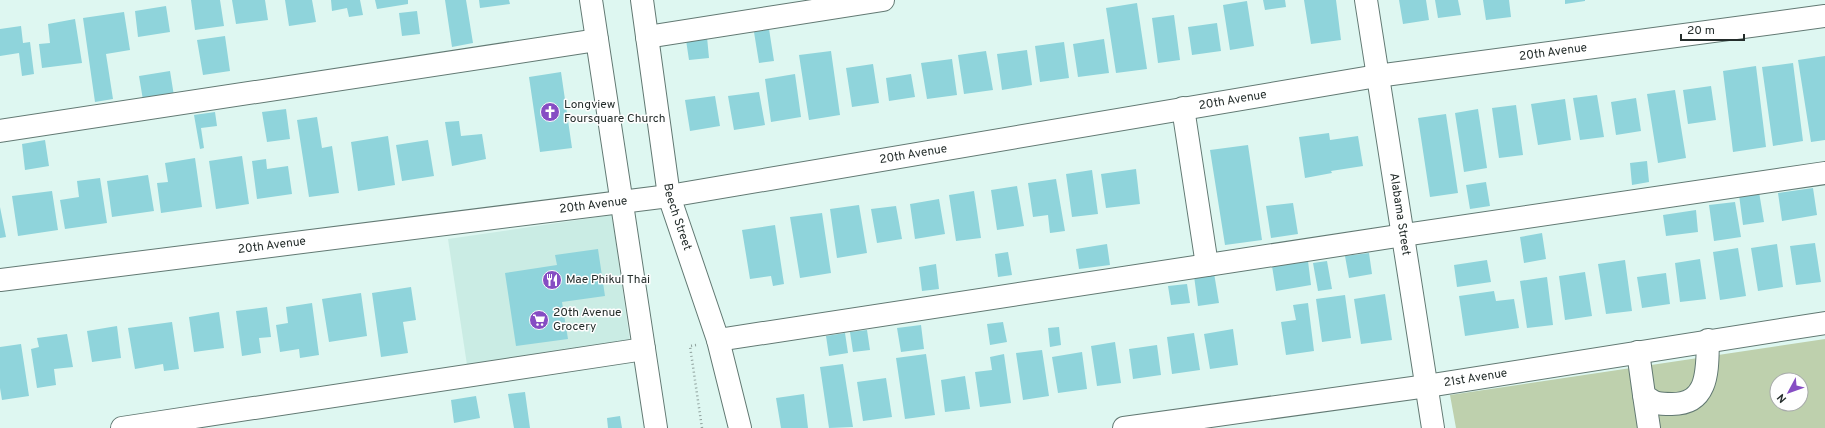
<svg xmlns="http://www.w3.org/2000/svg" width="1825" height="428" viewBox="0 0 1825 428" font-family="Overpass,sans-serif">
<rect width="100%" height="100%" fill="#def7f1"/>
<path fill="#caece4" d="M612 215 630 342 467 365 448 239Z"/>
<path fill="#bed0ad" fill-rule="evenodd" d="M1825 339V428H1456L1450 395ZM1777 380H1801V404H1777Z"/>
<path fill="#8fd4db" d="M191 0H220L224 26 195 30Z
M232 0H265L268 20 236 24Z
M285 0H312L316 22 289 26Z
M331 0H360L363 15 349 17 347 8 332 11Z
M375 0H408V4L377 9Z
M445 0H466L473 43 452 47Z
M479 0H509L510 4 480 8Z
M1263 0H1285L1286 7 1265 10Z
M1304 0H1336L1341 40 1311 44Z
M1399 0H1426L1429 20 1403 24Z
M1435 0H1458L1461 15 1438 18Z
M1483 0H1509L1511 17 1486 20Z
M1565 0H1585V1L1565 4Z
M1247 1 1254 46 1230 50 1223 5Z
M1137 3 1147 69 1116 73 1106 8Z
M166 6 170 32 138 37 135 11Z
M417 11 420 34 402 36 399 13Z
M124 12 130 50 106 54 113 99 95 102 83 18Z
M1174 15 1180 60 1158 63 1152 18Z
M75 19 82 63 42 68 39 44 50 43 48 24Z
M1217 23 1221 51 1192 55 1188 27Z
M21 26 23 43 30 42 34 74 22 76 19 53 0 56V29Z
M769 29 774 61 759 63 754 32Z
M225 36 230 71 203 75 197 40Z
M707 37 709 58 689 60 686 40Z
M1104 39 1109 73 1078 77 1073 44Z
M1064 42 1069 78 1040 82 1035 46Z
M1027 50 1032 85 1002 90 997 54Z
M831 51 840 115 809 120 799 55Z
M986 51 993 90 964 94 958 55Z
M1825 56V140L1811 142 1798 60Z
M952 59 957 95 927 99 921 63Z
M1793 63 1803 141 1773 146 1762 67Z
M873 64 879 103 852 107 846 68Z
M1756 66 1766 147 1733 152 1723 71Z
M170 71 174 96 143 100 139 76Z
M561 72 572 148 540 152 529 77Z
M795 74 801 117 771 122 765 79Z
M911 74 915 97 889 101 886 78Z
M1711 86 1716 120 1688 124 1683 90Z
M1675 90 1686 158 1658 163 1647 94Z
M759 92 765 125 734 130 728 96Z
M1597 95 1604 137 1580 140 1573 98Z
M715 96 720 126 690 131 685 100Z
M1636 98 1641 131 1616 135 1611 102Z
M1565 99 1571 140 1538 145 1531 104Z
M1516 105 1523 155 1499 158 1492 108Z
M286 109 290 139 267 142 262 112Z
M1478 109 1487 168 1464 172 1455 113Z
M215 112 217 126 201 128 204 148 200 149 194 115Z
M1446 114 1458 193 1430 197 1418 118Z
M317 117 322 148 332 146 339 193 309 197 297 120Z
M459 121 461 136 482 134 486 159 452 166 445 122Z
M1329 133 1330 140 1358 136 1363 166 1331 171 1332 173 1305 178 1299 137Z
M388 136 395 185 358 191 351 142Z
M45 140 49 166 25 170 22 144Z
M428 140 434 176 402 181 396 145Z
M1248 145 1262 240 1225 245 1210 150Z
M242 156 249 204 216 209 209 161Z
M195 158 202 207 161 213 157 183 168 182 165 163Z
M266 159 267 169 288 166 292 194 257 199 252 161Z
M1647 161 1649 182 1632 185 1630 163Z
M1136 169 1140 204 1106 208 1101 174Z
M1092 170 1098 214 1072 217 1066 174Z
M148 175 154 211 112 217 107 181Z
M100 178 107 223 65 229 60 200 79 197 77 181Z
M1056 179 1065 231 1050 233 1048 215 1033 217 1028 183Z
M1486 182 1490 206 1470 209 1466 185Z
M1017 186 1024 226 997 230 991 190Z
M1813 188 1817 215 1782 221 1778 193Z
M52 191 58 230 18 236 12 196Z
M974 191 981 238 956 241 949 195Z
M1759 192 1764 222 1743 225 1739 195Z
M939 199 945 234 915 239 910 204Z
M1735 202 1741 237 1714 241 1709 205Z
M1293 203 1298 234 1271 238 1266 206Z
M859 205 867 253 837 258 830 209Z
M896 206 902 239 877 243 871 209Z
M0 207 6 237 0 238Z
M1696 210 1698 232 1666 236 1663 215Z
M822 213 831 273 800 278 790 217Z
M775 225 784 284 773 286 771 276 750 279 742 230Z
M1542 233 1546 259 1524 263 1520 237Z
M1815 243 1821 282 1796 285 1790 246Z
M1107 244 1110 265 1079 269 1076 249Z
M1777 244 1783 287 1758 291 1751 248Z
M1738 248 1746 296 1720 300 1713 252Z
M598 249 605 296 562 302 568 339 516 346 505 273 557 265 555 255Z
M1008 252 1012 275 998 277 995 254Z
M1369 253 1372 274 1349 278 1345 256Z
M1700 259 1706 299 1680 302 1675 263Z
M1487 260 1491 282 1457 287 1454 265Z
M1625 260 1632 311 1606 314 1598 264Z
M1308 261 1311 285 1276 291 1272 266Z
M1327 261 1332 289 1318 291 1313 263Z
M936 264 939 289 922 291 919 267Z
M1585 272 1592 316 1565 320 1559 276Z
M1214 273 1219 303 1198 306 1194 276Z
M1666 273 1670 304 1642 308 1637 277Z
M1547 277 1553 325 1527 328 1520 281Z
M1187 284 1190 303 1171 305 1168 286Z
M411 287 416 320 403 322 408 353 381 357 372 293Z
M1494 291 1496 301 1514 299 1519 328 1465 336 1459 296Z
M361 293 367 336 329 342 322 299Z
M1385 294 1392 340 1361 344 1354 299Z
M1345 295 1351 338 1322 342 1316 299Z
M312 303 319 355 300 358 299 349 280 352 276 325 288 323 286 307Z
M1308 303 1314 351 1286 355 1281 322 1296 320 1293 305Z
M267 307 271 337 259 338 261 353 242 356 236 311Z
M219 312 224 348 194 352 189 317Z
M172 322 179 369 164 371 163 364 135 369 128 328Z
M1003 322 1007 342 990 345 987 324Z
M921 325 924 349 901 352 897 328Z
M117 326 121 358 92 362 87 331Z
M1059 327 1061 345 1050 347 1048 328Z
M1233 329 1238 365 1210 369 1204 334Z
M867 330 870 350 853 352 850 332Z
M845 333 848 353 829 356 826 336Z
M1194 333 1200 370 1172 374 1167 337Z
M67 334 73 367 54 369 56 385 37 388 31 349 39 347 37 338Z
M1115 342 1121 383 1097 386 1091 346Z
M21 344 29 396 2 400 0 388V347Z
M1157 345 1161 375 1133 379 1129 349Z
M1042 350 1049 396 1023 400 1016 353Z
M1082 352 1087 389 1058 393 1052 357Z
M926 354 935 415 905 419 896 358Z
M1004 354 1011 403 980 407 975 372 992 370 990 357Z
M843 364 853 427 829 428 820 367Z
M965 376 970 409 945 412 941 380Z
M886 378 892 417 863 421 857 382Z
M525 392 530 428H514L508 394Z
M804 394 808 428H781L776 398Z
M476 396 480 418 454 423 451 400Z
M620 416 622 428H608L607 418Z"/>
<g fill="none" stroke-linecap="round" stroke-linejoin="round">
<g stroke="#627973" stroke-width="24">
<g id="minor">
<path d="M591 0 656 428"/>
<path id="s1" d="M642 0 669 196 718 340 740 428"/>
<path id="s2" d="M1366 0 1433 428"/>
<path d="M647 37 883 0"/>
<path d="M1183 108 1207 265"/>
<path d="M0 131 597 40"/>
<path id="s3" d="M0 280 669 196 1377 76 1825 16"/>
<path d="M718 340 1404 235 1825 173"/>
<path d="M1638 352 1644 395C1655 404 1658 404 1672 404 1710 404 1707 368 1708 340"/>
<path d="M1644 395 1649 428"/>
<path d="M122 428 644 349"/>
<path id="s4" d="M1124 428 1427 386 1825 323"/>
</g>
</g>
<path stroke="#8fa19d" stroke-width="2.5" stroke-dasharray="1 3" stroke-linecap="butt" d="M696 345 690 346 702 428"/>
<use href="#minor" stroke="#fff" stroke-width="22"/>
</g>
<defs>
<g id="church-disc" transform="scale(1)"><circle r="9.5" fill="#864dc3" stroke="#fefefe"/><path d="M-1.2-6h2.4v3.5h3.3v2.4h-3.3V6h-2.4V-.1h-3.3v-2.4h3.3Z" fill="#fff"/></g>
<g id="restaurant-disc" transform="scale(1)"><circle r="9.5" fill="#864dc3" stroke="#fefefe"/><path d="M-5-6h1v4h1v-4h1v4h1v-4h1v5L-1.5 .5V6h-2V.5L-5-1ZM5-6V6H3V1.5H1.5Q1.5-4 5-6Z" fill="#fff"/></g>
<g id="supermarket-disc" transform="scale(1)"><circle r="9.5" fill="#864dc3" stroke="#fefefe"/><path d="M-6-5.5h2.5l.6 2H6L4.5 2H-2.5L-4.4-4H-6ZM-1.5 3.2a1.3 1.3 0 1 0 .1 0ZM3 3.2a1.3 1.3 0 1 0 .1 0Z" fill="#fff"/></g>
</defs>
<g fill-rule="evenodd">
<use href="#church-disc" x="550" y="112"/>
<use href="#restaurant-disc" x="552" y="280"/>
<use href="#supermarket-disc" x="539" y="320"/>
</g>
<g text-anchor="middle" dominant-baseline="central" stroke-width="3" stroke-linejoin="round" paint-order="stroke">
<g font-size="12" fill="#242d2b" stroke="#fefefe">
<text stroke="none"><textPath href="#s3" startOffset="1570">20th Avenue</textPath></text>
<text stroke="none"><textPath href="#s3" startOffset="1246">20th Avenue</textPath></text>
<text stroke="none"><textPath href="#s3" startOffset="922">20th Avenue</textPath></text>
<text stroke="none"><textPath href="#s3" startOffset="598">20th Avenue</textPath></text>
<text stroke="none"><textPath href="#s2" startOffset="217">Alabama Street</textPath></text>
<text stroke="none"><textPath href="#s1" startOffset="220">Beech Street</textPath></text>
<text stroke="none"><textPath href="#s3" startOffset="274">20th Avenue</textPath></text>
<text stroke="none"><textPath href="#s4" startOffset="355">21st Avenue</textPath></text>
</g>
<g font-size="12" fill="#242d2b" stroke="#fefefe" text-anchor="start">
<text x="564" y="105">Longview<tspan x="564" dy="14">Foursquare Church</tspan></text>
<text x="566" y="280">Mae Phikul Thai</text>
<text x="553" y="313">20th Avenue<tspan x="553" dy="14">Grocery</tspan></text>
</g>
</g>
<g transform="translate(1789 392) rotate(229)"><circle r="19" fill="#fefefe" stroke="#a7aaaa"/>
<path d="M0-3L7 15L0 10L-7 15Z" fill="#864dc3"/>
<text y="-6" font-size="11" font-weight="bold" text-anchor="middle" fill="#242d2b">N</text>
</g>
<path d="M1681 34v6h63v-6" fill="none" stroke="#242d2b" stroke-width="2"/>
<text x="1687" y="34" font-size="12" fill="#242d2b" stroke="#fefefe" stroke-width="3" paint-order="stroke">20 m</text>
</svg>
